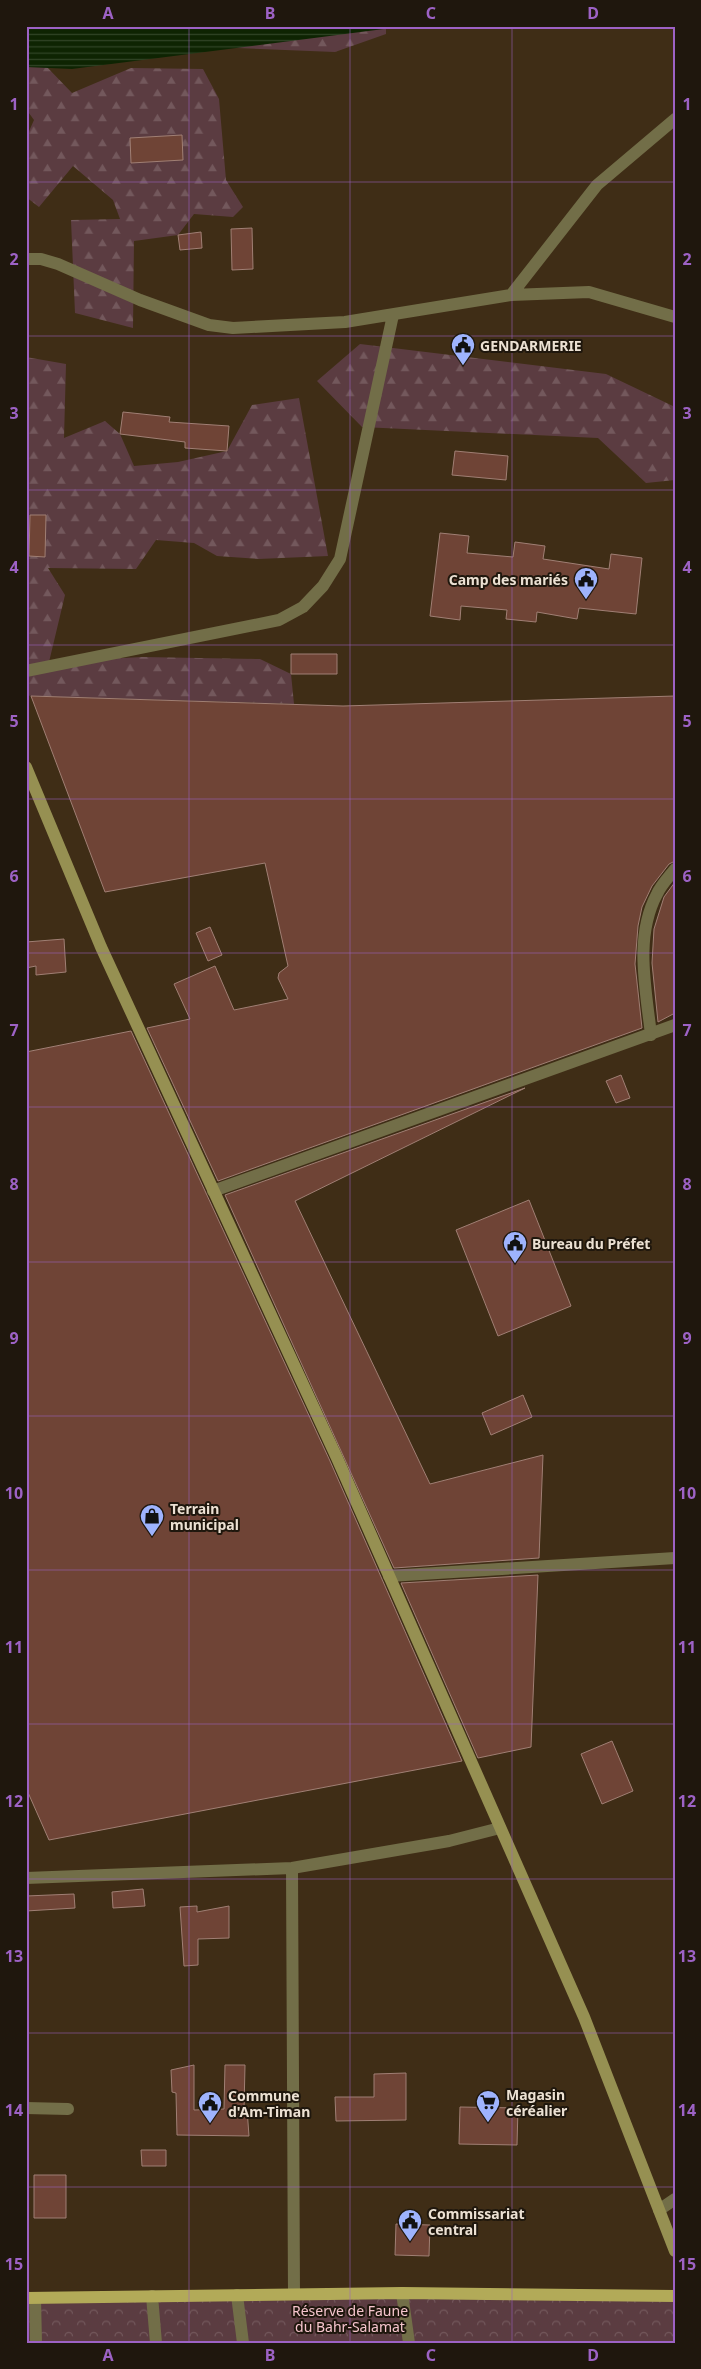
<svg xmlns="http://www.w3.org/2000/svg" width="701" height="2369" viewBox="0 0 701 2369" font-family="'Noto Sans',sans-serif">
<defs>
<pattern id="forest-firs" width="22" height="20" patternUnits="userSpaceOnUse" patternTransform="scale(1.25)"><rect width="22" height="20" fill="#5b3c41"/><path d="M5 1l3.5 6h-7zM16 11l3.5 6h-7z" fill="#73585c"/></pattern>
<pattern id="park-crowns" width="20" height="18" patternUnits="userSpaceOnUse" patternTransform="scale(1.25)"><rect width="20" height="18" fill="#5b3c41"/><path d="M2 6a3 3 0 1 1 6 0M12 15a3 3 0 1 1 6 0" fill="none" stroke="#73585c"/></pattern>
<pattern id="water-rules" width="6" height="5" patternUnits="userSpaceOnUse" patternTransform="scale(1.25)"><rect width="6" height="5" fill="#0e2402"/><path d="M0 2.5h6" fill="none" stroke="#314426"/></pattern>
</defs>
<rect width="100%" height="100%" fill="#3f2d16"/>
<path fill="url(#forest-firs)" d="M26 26H386V34L335 52 113 43Z
M26 64 45 65 72 93 131 68 203 69 219 99 226 180 243 207 233 217 194 214 178 235 134 241 133 328 75 313 71 220 120 219 113 200 73 166 39 207 26 197V138L34 120 26 109Z
M360 344 606 374 675 407V480L646 483 598 438 362 427 317 381Z
M26 357 66 364 64 438 105 421 120 434 134 466 178 462 227 451 252 405 299 398 328 556 258 559 217 556 194 543 156 540 136 569 48 568 65 595 49 662 142 657 260 659 291 674 294 704 31 696 26 695Z"/>
<path fill="url(#park-crowns)" d="M675 2295V2343H26V2297Z"/>
<path fill="url(#water-rules)" d="M26 26H407L72 69 26 67Z"/>
<path fill="#6f4436" stroke="#a07f74" d="M182 135 183 160 131 163 130 138Z
M252 228 253 269 232 270 231 229Z
M201 232 202 248 180 250 178 235Z
M123 412 170 417 169 422 229 426 227 451 185 448V442L120 434Z
M455 451 508 456 506 480 452 475Z
M30 515H46L45 557 29 556Z
M440 533 469 536 467 553 513 557 515 542 545 546 543 559 609 569 611 554 642 558 636 614 579 608 577 619 537 612 536 622 506 619 507 610 461 606 460 620 430 616Z
M291 654H337V674H291Z
M31 696 343 706 675 696V861L669 864 652 886 642 907 638 926 635 964 642 1028 218 1181 147 1028 190 1019 174 984 215 966 234 1010 288 999 278 978 279 973 288 966 265 863 105 892Z
M675 882V1013L658 1022 652 963 654 929 664 897Z
M210 927 222 955 208 961 196 933Z
M64 939 66 972 36 975V966L26 968V942Z
M131 1031 330 1461 462 1761 49 1840 26 1788V1052Z
M621 1075 630 1098 616 1103 606 1081Z
M525 1088 295 1201 430 1484 543 1455 539 1558 394 1568 225 1195Z
M529 1200 571 1306 498 1336 456 1230Z
M523 1395 532 1417 491 1435 482 1413Z
M538 1575 531 1747 478 1758 401 1583Z
M612 1741 633 1791 602 1804 581 1754Z
M143 1889 145 1906 113 1908 112 1892Z
M74 1894 75 1908 26 1911V1896Z
M197 1906V1912L229 1906V1938L198 1939V1965L184 1966 180 1907Z
M194 2065V2110L224 2109 225 2065H245L244 2109H247L249 2136 177 2135 176 2093 172 2092 171 2070Z
M406 2073V2120L336 2121 335 2097H374V2074Z
M460 2107 518 2108 517 2145 459 2144Z
M141 2150H166V2166H142Z
M34 2175H66V2218H34Z
M396 2224 430 2225 429 2256 395 2255Z"/>
<g fill="none" stroke-linecap="round" stroke-linejoin="round">
<path stroke="#726e48" stroke-width="12" d="M26 259H41L58 264 140 300 209 325 233 328 345 322 511 295 589 292 675 317
M511 295 597 185 675 119
M26 671 279 620 303 607 323 586 340 559 393 315
M651 1035C646 989 634 937 657 894 661 885 669 877 675 869
M213 1191 675 1025
M389 1576 675 1558
M292 1868 294 2294
M26 1878 292 1868 449 1841 500 1828
M26 2108 68 2109
M659 2210 675 2199
M402 2293 409 2343
M237 2295 243 2343
M152 2296 156 2343
M35 2298 36 2343"/>
<path stroke="#969052" stroke-width="12" d="M26 767 101 947 337 1458 584 2017 675 2251"/>
<path stroke="#b2aa58" stroke-width="12" d="M26 2298 402 2293 675 2296"/>
</g>
<path fill="none" stroke="#9d62c5" stroke-width="1" stroke-opacity="0.55" d="M189 26V2343M350 26V2343M512 26V2343M26 182H675M26 336H675M26 490H675M26 645H675M26 799H675M26 953H675M26 1107H675M26 1262H675M26 1416H675M26 1570H675M26 1724H675M26 1879H675M26 2033H675M26 2187H675"/>
<defs>
<g id="civic-pin" transform="scale(1.25)"><path d="M0 17L-7.5 6A9.5 9.5 0 1 1 7.5 6Z" fill="#9eb3fd" stroke="#1f170d"/><path d="M-.6-6.5H3V-4.5H.6V-3L4-1V1h2V6H-6V1h2V-1L-.6-3ZM-1.2 2.5V6h2.4V2.5Z" fill="#111"/></g>
<g id="shop-pin" transform="scale(1.25)"><path d="M0 17L-7.5 6A9.5 9.5 0 1 1 7.5 6Z" fill="#9eb3fd" stroke="#1f170d"/><path d="M-5-2.5h2.3a2.7 3.5 0 0 1 5.4 0H5L5.5 6h-11ZM-1.5-2.5h3a1.5 2.3 0 0 0-3 0Z" fill="#111"/></g>
<g id="supermarket-pin" transform="scale(1.25)"><path d="M0 17L-7.5 6A9.5 9.5 0 1 1 7.5 6Z" fill="#9eb3fd" stroke="#1f170d"/><path d="M-6-5.5h2.5l.6 2H6L4.5 2H-2.5L-4.4-4H-6ZM-1.5 3.2a1.3 1.3 0 1 0 .1 0ZM3 3.2a1.3 1.3 0 1 0 .1 0Z" fill="#111"/></g>
</defs>
<g fill-rule="evenodd">
<use href="#civic-pin" x="463" y="345"/>
<use href="#civic-pin" x="586" y="579"/>
<use href="#civic-pin" x="515" y="1243"/>
<use href="#shop-pin" x="152" y="1516"/>
<use href="#supermarket-pin" x="488" y="2102"/>
<use href="#civic-pin" x="210" y="2103"/>
<use href="#civic-pin" x="410" y="2221"/>
</g>
<g text-anchor="middle" dominant-baseline="central" stroke-width="4" stroke-linejoin="round" paint-order="stroke">
<g font-size="14" font-weight="bold" fill="#ece1d3" stroke="#1f170d" text-anchor="start">
<text x="480" y="345">GENDARMERIE</text>
<text x="568" y="579" text-anchor="end">Camp des mariés</text>
<text x="532" y="1243">Bureau du Préfet</text>
<text x="170" y="1508">Terrain<tspan x="170" dy="16">municipal</tspan></text>
<text x="506" y="2094">Magasin<tspan x="506" dy="16">céréalier</tspan></text>
<text x="228" y="2095">Commune<tspan x="228" dy="16">d'Am-Timan</tspan></text>
<text x="428" y="2213">Commissariat<tspan x="428" dy="16">central</tspan></text>
</g>
<g font-size="14" fill="#f6c5cd" stroke="#1f170d">
<text x="350" y="2310">Réserve de Faune<tspan x="350" dy="16">du Bahr-Salamat</tspan></text>
</g>
</g>
<rect width="701" height="2369" fill="none" stroke="#1f170d" stroke-width="55"/>
<rect x="28" y="28" width="646" height="2314" fill="none" stroke="#9d62c5" stroke-width="2"/>
<g font-size="16" text-anchor="middle" font-weight="bold" fill="#9d62c5">
<text x="108" y="19">A</text>
<text x="270" y="19">B</text>
<text x="431" y="19">C</text>
<text x="593" y="19">D</text>
<text x="14" y="110">1</text>
<text x="687" y="110">1</text>
<text x="14" y="265">2</text>
<text x="687" y="265">2</text>
<text x="14" y="419">3</text>
<text x="687" y="419">3</text>
<text x="14" y="573">4</text>
<text x="687" y="573">4</text>
<text x="14" y="727">5</text>
<text x="687" y="727">5</text>
<text x="14" y="882">6</text>
<text x="687" y="882">6</text>
<text x="14" y="1036">7</text>
<text x="687" y="1036">7</text>
<text x="14" y="1190">8</text>
<text x="687" y="1190">8</text>
<text x="14" y="1344">9</text>
<text x="687" y="1344">9</text>
<text x="14" y="1499">10</text>
<text x="687" y="1499">10</text>
<text x="14" y="1653">11</text>
<text x="687" y="1653">11</text>
<text x="14" y="1807">12</text>
<text x="687" y="1807">12</text>
<text x="14" y="1962">13</text>
<text x="687" y="1962">13</text>
<text x="14" y="2116">14</text>
<text x="687" y="2116">14</text>
<text x="14" y="2270">15</text>
<text x="687" y="2270">15</text>
<text x="108" y="2361">A</text>
<text x="270" y="2361">B</text>
<text x="431" y="2361">C</text>
<text x="593" y="2361">D</text>
</g>
</svg>
